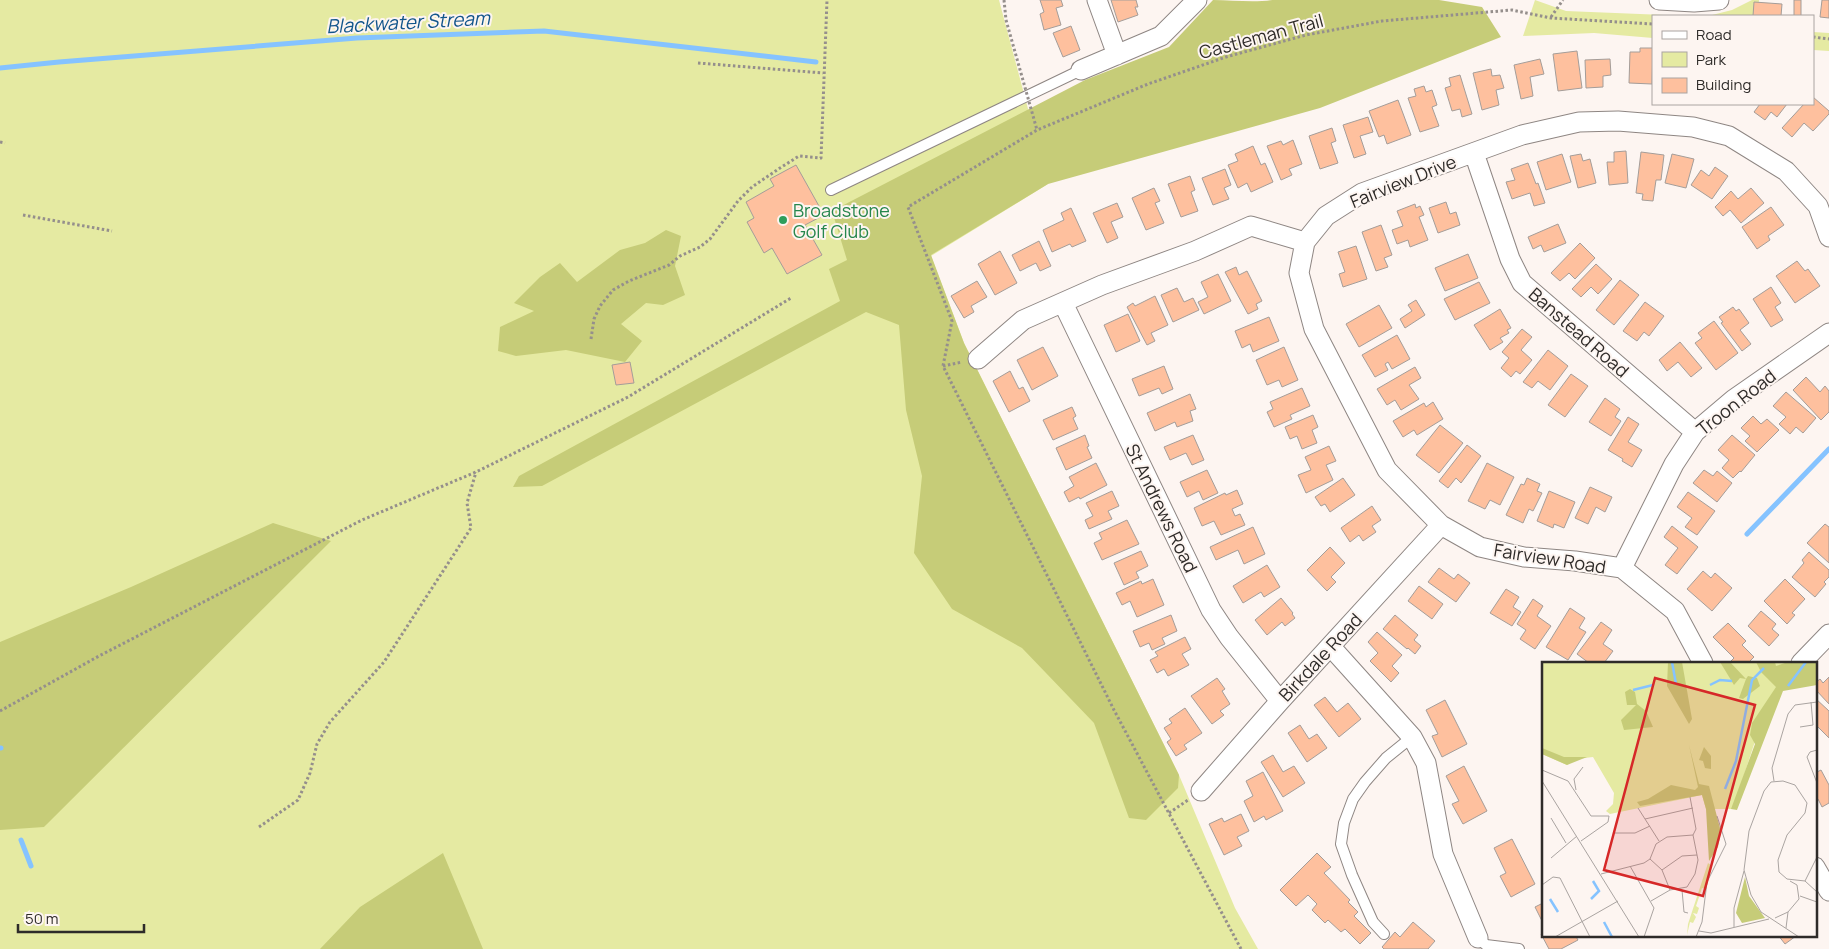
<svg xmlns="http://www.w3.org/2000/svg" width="1829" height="949" viewBox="0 0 1829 949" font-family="Manrope,sans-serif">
<rect width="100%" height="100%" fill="#fdf5f1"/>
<path fill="#e5eaa2" d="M0 0H999L1048 184 931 256 964 343 1179 775 1235 908 1258 949H0Z
M1535 0 1566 11 1689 16H1653V38L1594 33 1523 36Z
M1752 0H1759L1758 16H1708L1732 10Z
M1813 32 1829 33V51L1813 50Z"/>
<path fill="#c6cc78" d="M1213 0C1233 0 1252 3 1272 0H1439L1482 7 1501 37 1320 108 1048 184 931 255 964 343 1179 775 1178 788 1146 820 1129 818 1094 723 1022 648 952 609 914 553 922 476 906 410 899 325 866 312 542 486 513 487 519 476 840 301 829 269 847 260 832 211 1085 80 1169 47Z
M666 230 681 236 675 266 685 295 663 305 646 303 621 324 642 341 625 362 566 350 516 356 498 351 500 327 534 311 514 303 540 277 560 263 577 282 620 250 645 243Z
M273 523 331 541 44 827 0 830V642L131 587Z
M443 853 483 949H320L360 907Z"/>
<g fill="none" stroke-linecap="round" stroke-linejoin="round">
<path stroke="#85c3ff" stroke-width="5" d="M0 68 59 62 357 38 544 31 816 62
M1747 534 1829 449
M0 748H1
M21 840 31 866"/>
</g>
<path fill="#fec09e" stroke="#a49d99" d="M1040 0H1061L1063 6 1056 8 1061 25 1044 30 1040 14 1044 12Z
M1111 0H1136L1138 7H1135L1138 15 1118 22Z
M1794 0H1801V16H1794Z
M1822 0H1829V18L1820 17Z
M1754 2 1782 4 1781 16H1753Z
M1071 26 1080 50 1063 57 1053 33Z
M1640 48H1653L1652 84 1629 83 1630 52H1640Z
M1577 51 1582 88 1558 91 1553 54Z
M1540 59 1544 74 1530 77 1533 96 1521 99 1514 65Z
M1610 59 1611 75 1603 76V87L1586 88 1585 60Z
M1491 69 1492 76 1500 75 1504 88 1496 90 1499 105 1482 110 1473 73Z
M1460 75 1472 114 1462 117 1460 109 1452 111 1445 88 1451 86 1449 78Z
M1424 86 1426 92 1432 90 1437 105 1432 107 1439 126 1420 132 1408 98 1416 96 1414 89Z
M1813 97 1829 111V114L1813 131 1804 123 1792 137 1782 128 1804 104H1813Z
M1398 100 1411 135 1387 144 1384 135 1379 137 1369 111Z
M1760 104H1787L1777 117 1771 112 1765 120 1754 112Z
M1368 117 1373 132 1360 136 1366 154 1354 158 1343 125Z
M1332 128 1336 141 1331 143 1338 163 1320 169 1309 136Z
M1293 140 1302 164 1289 169 1292 175 1281 180 1267 146 1281 141 1283 145Z
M1253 146 1261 165 1265 163 1273 182 1251 192 1247 183 1238 188 1228 165 1238 161 1235 154Z
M1626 151 1628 183 1609 185 1607 162H1614V152Z
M1641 152 1664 155 1661 180H1656L1653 201 1642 200 1643 194 1636 193Z
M1562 154 1571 182 1546 190 1537 162Z
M1581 154 1583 161 1590 159 1596 183 1578 188 1570 156Z
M1672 154 1694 159 1686 188 1665 183Z
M1528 163 1536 184 1538 183 1545 203 1534 206 1530 193 1512 199 1506 182 1515 180 1511 169Z
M796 165 824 215 805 225 822 255 787 274 772 248 764 253 747 222 754 218 746 202 774 186 770 179Z
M1715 167 1728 176 1712 199 1691 185 1701 170 1709 176Z
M1225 169 1231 185 1224 188 1229 199 1213 205 1202 178Z
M1190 176 1195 190 1191 192 1198 211 1181 217 1168 184Z
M1154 188 1160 201 1155 203 1164 223 1146 230 1132 198Z
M1751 188 1764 203 1741 223 1730 210 1723 216 1715 207 1731 191 1738 199Z
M1446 202 1450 214 1456 212 1460 225 1438 233 1429 208Z
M1117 203 1123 217 1111 222 1118 238 1107 243 1093 213Z
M1415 204 1416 208 1420 206 1424 215 1419 217 1428 240 1410 247 1408 240 1397 244 1392 230 1403 226 1397 211Z
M1771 207 1784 225 1768 236 1770 240 1757 249 1742 227Z
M1071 208 1086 241 1072 247 1070 244 1052 252 1043 230 1064 220 1061 213Z
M1558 224 1566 243 1544 252 1541 245 1533 249 1528 237Z
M1381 225 1392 255 1384 258 1388 267 1376 271 1362 232Z
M1039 241 1051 266 1040 271 1036 263 1020 271 1012 255Z
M1580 243 1595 258 1575 279 1569 273 1560 281 1551 273Z
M1356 246 1367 279 1343 287 1339 274 1345 272 1338 252Z
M1000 251 1017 283 995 295 978 264Z
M1468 254 1478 278 1445 291 1435 268Z
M1797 261 1805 271 1808 269 1820 286 1795 303 1776 276Z
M1596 264 1612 279 1598 294 1591 287 1581 297 1572 289Z
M1236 267 1239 275 1247 271 1262 301 1256 304 1258 309 1248 314 1225 272Z
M1218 274 1231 301 1204 314 1198 302 1208 297 1201 282Z
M1620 280 1639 295 1614 325 1596 310Z
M977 281 987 297 971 306 974 312 964 318 951 296Z
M1479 282 1490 303 1455 320 1444 299Z
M1771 287 1781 303 1775 307 1783 320 1771 327 1753 299Z
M1177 288 1184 302 1193 298 1199 310 1173 322 1161 295Z
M1155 296 1168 325 1151 333 1155 341 1147 345 1127 307 1133 303 1135 306Z
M1416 300 1425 315 1405 328 1400 319 1412 311 1408 305Z
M1645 302 1664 316 1649 336 1644 332 1637 341 1623 331Z
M1379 305 1392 328 1359 347 1346 324Z
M1733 307 1736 311 1739 309 1749 323 1740 330 1751 344 1742 351 1721 323 1723 322 1719 317Z
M1500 309 1511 328 1507 330 1509 333 1500 338 1503 342 1490 350 1474 325Z
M1128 314 1140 341 1116 352 1104 325Z
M1269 317 1279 341 1253 352 1250 344 1242 348 1235 331Z
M1714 321 1738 353 1716 370 1695 343 1702 338 1698 333Z
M1522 329 1532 337 1521 350 1532 360 1520 374 1516 371 1511 377 1501 368 1509 358 1502 352Z
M1397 335 1410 359 1392 369 1388 362 1385 364 1388 370 1375 377 1362 355Z
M1680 342 1702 368 1691 377 1678 362 1667 371 1659 360Z
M1043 347 1058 376 1032 390 1017 360Z
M1284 347 1298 380 1282 387 1279 380 1267 385 1256 360Z
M1548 350 1568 366 1550 390 1538 381 1532 388 1523 382Z
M630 362 634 383 616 385 612 365Z
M1164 366 1173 389 1162 394 1159 388 1139 396 1132 379Z
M1415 367 1421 378 1409 385 1419 399 1401 410 1395 400 1387 405 1377 389Z
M1010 371 1019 389 1023 387 1030 401 1009 412 993 381Z
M1571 374 1588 386 1565 417 1548 405Z
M1806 377 1820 392 1825 386 1829 391V412L1821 420 1793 390Z
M1302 388 1310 406 1290 415 1292 419 1274 427 1267 412 1273 409 1270 402Z
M1786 392 1816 418 1803 433 1796 427 1790 434 1779 424 1786 417 1773 406Z
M1190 394 1196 409 1190 411 1193 421 1177 427 1175 422 1155 431 1147 413Z
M1605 398 1620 409 1615 417 1621 421 1611 436 1589 422Z
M1433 402 1443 419 1417 435 1414 430 1403 437 1393 421 1424 403 1426 407Z
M1072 407 1076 416 1073 418 1078 429 1053 440 1043 420Z
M1313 415 1318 427 1312 430 1317 443 1302 449 1297 436 1290 439 1285 427Z
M1753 416 1761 424 1767 419 1779 430 1757 452 1745 441 1750 436 1741 428Z
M1628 417 1639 424 1628 442 1642 450 1632 467 1622 461 1623 459 1608 450Z
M1440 425 1463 443 1439 473 1416 455Z
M1085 435 1089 446 1087 447 1092 458 1066 470 1056 448Z
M1193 435 1204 460 1192 465 1186 453 1170 460 1164 447Z
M1732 435 1755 455 1741 472 1740 471 1733 478 1722 468 1729 460 1718 450Z
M1467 445 1481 456 1461 483 1456 478 1448 488 1439 481Z
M1329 446 1336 461 1326 465 1333 480 1306 493 1298 475 1311 470 1305 457Z
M1096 463 1107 485 1080 499 1079 497 1069 502 1064 492 1074 486 1069 477Z
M1487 463 1514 477 1500 505 1490 500 1485 509 1468 501Z
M1207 470 1218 493 1203 500 1199 491 1187 497 1180 482Z
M1704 470 1713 476 1717 471 1732 483 1717 502 1693 483Z
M1343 478 1355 495 1330 512 1325 504 1321 506 1315 497Z
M1527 478 1540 484 1537 491 1542 493 1533 511 1529 509 1523 523 1506 515 1521 484 1524 485Z
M1590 487 1612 497 1605 512 1596 507 1588 524 1575 518Z
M1237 490 1243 504 1232 509 1235 516 1240 514 1245 525 1221 535 1214 521 1202 526 1194 508 1225 493 1226 495Z
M1112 491 1119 506 1108 511 1112 519 1089 529 1085 520 1093 516 1086 503Z
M1549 491 1575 502 1564 528 1554 524 1553 528 1537 521Z
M1688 492 1715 511 1697 535 1685 527 1692 518 1677 507Z
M1372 506 1381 520 1372 526 1376 532 1363 541 1359 535 1350 542 1341 528Z
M1127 520 1139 544 1102 560 1094 543 1102 539 1099 533Z
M1825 524 1829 527V563L1807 543Z
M1672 526 1698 547 1677 574 1665 565 1678 548 1664 537Z
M1253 527 1265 554 1244 564 1238 550 1216 560 1210 547Z
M1330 547 1345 563 1331 577 1336 582 1327 591 1307 570Z
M1141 551 1148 566 1136 572 1139 578 1124 585 1114 563Z
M1809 552 1829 570V577L1824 582 1826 584 1815 597 1792 577 1804 563 1802 560Z
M1267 565 1280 587 1264 597 1261 592 1243 603 1233 586Z
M1439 568 1454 579 1458 574 1470 583 1456 602 1428 582Z
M1703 571 1711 578 1715 573 1732 588 1712 611 1687 589Z
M1153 579 1164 605 1137 617 1130 601 1122 605 1116 593 1141 581 1142 584Z
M1785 579 1805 599 1792 613 1795 615 1787 624 1764 601Z
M1419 586 1443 604 1432 619 1408 601Z
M1506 589 1519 597 1513 607 1521 612 1512 626 1490 613Z
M1281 598 1293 613 1292 614 1295 618 1285 626 1282 622 1267 635 1255 620Z
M1533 599 1543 606 1537 616 1551 626 1535 649 1520 639 1526 630 1517 624Z
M1570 608 1585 618 1579 628 1586 632 1568 660 1546 647Z
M1761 611 1776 624 1772 629 1779 635 1769 646 1748 626Z
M1171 615 1177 631 1162 638 1165 644 1152 650 1149 643 1140 647 1133 631Z
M1395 615 1418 635 1414 640 1421 646 1415 654 1408 648 1407 649 1383 629Z
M1601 622 1612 630 1603 644 1613 651 1604 663H1589L1577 654Z
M1728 623 1746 641 1742 645 1754 657 1748 663H1729L1734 658 1713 637Z
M1377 632 1402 655 1392 666 1399 673 1391 682 1370 661 1378 653 1368 642Z
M1185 637 1191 649 1182 654 1189 665 1168 676 1164 669 1157 673 1150 660 1158 656 1155 652Z
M1829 677V704L1815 689V683L1820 679 1823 683Z
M1217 678 1225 689 1222 691 1230 704 1220 711 1224 715 1212 724 1191 696Z
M1325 697 1337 712 1348 703 1361 719 1339 737 1314 705Z
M1815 698 1829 711V738L1815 724Z
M1445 700 1467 744 1442 757 1432 736 1438 734 1426 710Z
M1185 708 1202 733 1184 745 1187 749 1176 756 1167 742 1171 739 1164 728 1172 723 1169 719Z
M1300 725 1309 739 1317 734 1327 748 1307 762 1288 733Z
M1273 755 1283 772 1294 766 1305 783 1283 797 1261 762Z
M1464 766 1487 811 1463 824 1452 804 1459 801 1446 776Z
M1821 770 1829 785V803L1822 807 1818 799 1815 800V773Z
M1263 772 1283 811 1266 820 1264 816 1254 822 1244 801 1253 796 1246 781Z
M1241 814 1249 831 1237 837 1242 846 1224 855 1209 824 1222 818 1224 822Z
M1512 839 1535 884 1511 897 1500 876 1506 873 1494 848Z
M1317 853 1331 867 1324 873 1350 900 1348 902 1358 912 1354 916 1371 933 1360 944 1345 929 1341 932 1328 920 1325 923 1312 910 1317 904 1308 895 1296 906 1280 890Z
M1543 903V923L1535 907Z
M1413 922 1435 941 1428 949H1384L1382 947 1395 932 1400 937Z
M1543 933V935H1575L1578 940 1561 949H1549L1541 934Z
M1778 935H1795L1796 936 1785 944Z"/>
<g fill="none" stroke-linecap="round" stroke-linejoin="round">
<g stroke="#8e8683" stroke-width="12">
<path id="lane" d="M831 190 1081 70
M1384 934 1373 922 1352 875 1341 844 1344 823 1353 799 1365 782 1386 758 1412 737
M1478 938 1486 945 1519 949"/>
</g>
<g stroke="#8e8683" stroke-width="21">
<path id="street" d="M1097 0 1117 55
M1659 0 1694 2 1719 0
M1081 70 1161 36 1197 0
M1474 153 1510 259 1522 283 1695 432
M1305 242 1299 273 1314 329 1387 470 1441 525 1480 547 1524 557 1575 561 1622 568 1675 611 1703 663
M1063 303 1211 610 1229 637 1280 701
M978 359 1023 320 1102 285 1195 251 1251 226 1305 242 1326 216 1362 193 1522 135 1579 122 1618 121 1693 127 1729 136 1786 171 1818 206 1829 237
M1622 568 1674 464 1695 432 1734 399 1829 333
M1331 647 1412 737 1426 763 1443 854 1478 938
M1801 663 1829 634
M1201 791 1280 701 1441 525
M1815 867 1829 891"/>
</g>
<path stroke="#958f8c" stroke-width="3" stroke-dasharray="2.5 2.5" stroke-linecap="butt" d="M1004 0 1006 20
M1551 17 1563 0
M1813 37 1829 39
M698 63 823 73
M0 142 5 143
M23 215 112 231
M591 339 594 319 600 306 613 290 629 281 669 265 680 256 700 247 710 239 738 201 752 187 780 168 799 156 821 158 827 0
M943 366 962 362
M0 711 99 656 362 520 476 472 628 397 791 298
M1169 813 1188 800
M259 827 298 800 310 773 317 744 330 722 384 662 471 528 467 503 476 472
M1241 949 1114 710 943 366 952 321 908 207 1037 130 1148 84 1226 57 1306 35 1382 21 1512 10 1551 18 1653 24"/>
<use href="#lane" stroke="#fff" stroke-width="10"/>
<use href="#street" stroke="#fff" stroke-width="19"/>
<path stroke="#958f8c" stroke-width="3" stroke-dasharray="2.5 2.5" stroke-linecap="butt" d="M1006 20 1037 130"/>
</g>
<circle fill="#2e9e5b" stroke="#fdf5f1" stroke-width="2" cx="783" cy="220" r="5"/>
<g text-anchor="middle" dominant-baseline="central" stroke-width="4" stroke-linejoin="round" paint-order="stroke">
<g font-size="18" fill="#2e2b29" stroke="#fdf5f1">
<text transform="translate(1261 36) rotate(-15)">Castleman Trail</text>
<text transform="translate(1403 181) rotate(-22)">Fairview Drive</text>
<text transform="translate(1579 332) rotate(41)">Banstead Road</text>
<text transform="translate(1736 402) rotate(-38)">Troon Road</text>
<text transform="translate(1162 508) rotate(64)">St Andrews Road</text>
<text transform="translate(1550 558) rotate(9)">Fairview Road</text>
<text transform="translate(1320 657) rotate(-47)">Birkdale Road</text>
</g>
<g font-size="18" fill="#27864d" stroke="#fdf5f1" text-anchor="start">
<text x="793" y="210">Broadstone<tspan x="793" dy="21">Golf Club</tspan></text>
</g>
<g font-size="19" font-style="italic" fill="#12558b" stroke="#fdf5f1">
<text transform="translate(408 22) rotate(-3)">Blackwater Stream</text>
</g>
</g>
<g transform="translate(1542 662)">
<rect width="275" height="275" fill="#fdf5f1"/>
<path d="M0 0H251L216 70 191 147H164L160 133 68 152 64 149 71 142 72 131 51 95 35 97 25 103 0 92ZM166 201 170 204 164 227 160 226 154 244 157 246 155 252 151 251 154 255 151 261 148 260 145 273 146 262Z" fill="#e5eaa2"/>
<path d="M126 0H140L150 57 147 62 125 24ZM178 0H188L204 17 206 14 215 16 218 24 201 37 197 36 204 17 198 16 192 23ZM214 0H233L234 4 246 0H275V23L241 29 195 148 189 147 213 82 208 73 210 61 234 25 219 10ZM88 27 93 30 95 42 104 49 111 65 82 68 79 58 94 43H85L83 30ZM147 83 157 122 167 124 179 170 176 185 167 199 164 147 160 133 98 144 95 140 106 137 129 123 153 128 156 125ZM162 85 169 94V107L163 106 161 99 157 98ZM0 86 22 95H45L25 103 0 92ZM203 215 207 234 223 256 200 261 194 251Z" fill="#c6cc78"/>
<path fill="none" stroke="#85c3ff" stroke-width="2.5" d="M130 0 134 22M168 23 178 18 190 19M246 24 264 0M91 28 111 23M183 127 194 99 210 18 222 6M8 237 16 250M49 237 57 229 51 219M62 260 70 275"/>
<path fill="none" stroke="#aaa4a1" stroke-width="1" d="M258 65 271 63 269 40M275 88 268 90 265 95 275 121M0 108 26 119 49 154H67L66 160 39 179M0 119 97 275M232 119 230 106 246 52 253 43 275 40M34 128 32 117 41 105M96 146 117 179M9 156 24 181M103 157 151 146M73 171H93L108 164M9 196 35 174M108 197 120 208 128 228M88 204 112 246 102 275M120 208 140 194 155 193M59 212 102 201 108 197 114 182 125 175 151 173M263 219 275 195M0 223 11 215 18 216 48 275M140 228 142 250 146 251M258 234 275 240M109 239 128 228 145 225 153 212 156 198 151 173 154 167 148 135M233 256 246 250 257 237 255 223 248 219M192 265V246L202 209M244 266 246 250M157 269 169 271 227 257M13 275 76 239M154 275 160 260 165 220 184 182 175 154M257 275 219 250 209 233 202 208 207 169 222 129 229 120 241 119 253 123 265 141 263 151 245 173 236 198 237 210 245 217 263 219 275 230"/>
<path fill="#d62828" fill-opacity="0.15" stroke="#d62828" stroke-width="2.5" d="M113 16 213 43 161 234 62 208Z"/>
<rect width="275" height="275" fill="none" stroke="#2e2b29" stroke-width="2.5"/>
</g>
<rect x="1652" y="15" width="162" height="90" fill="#fdf5f1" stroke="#aaa4a1"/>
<rect x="1662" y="31" width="25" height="8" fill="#ffffff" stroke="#aaa4a1"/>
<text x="1696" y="40" font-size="15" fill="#2e2b29">Road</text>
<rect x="1662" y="52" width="25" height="15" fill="#e5eaa2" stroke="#aaa4a1"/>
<text x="1696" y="65" font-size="15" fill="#2e2b29">Park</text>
<rect x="1662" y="78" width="25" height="15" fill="#fec09e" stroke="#aaa4a1"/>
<text x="1696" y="90" font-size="15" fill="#2e2b29">Building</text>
<path d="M18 924v8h126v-8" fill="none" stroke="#2e2b29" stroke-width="2.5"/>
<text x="25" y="924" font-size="15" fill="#2e2b29" stroke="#fdf5f1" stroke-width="4" paint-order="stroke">50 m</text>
</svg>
